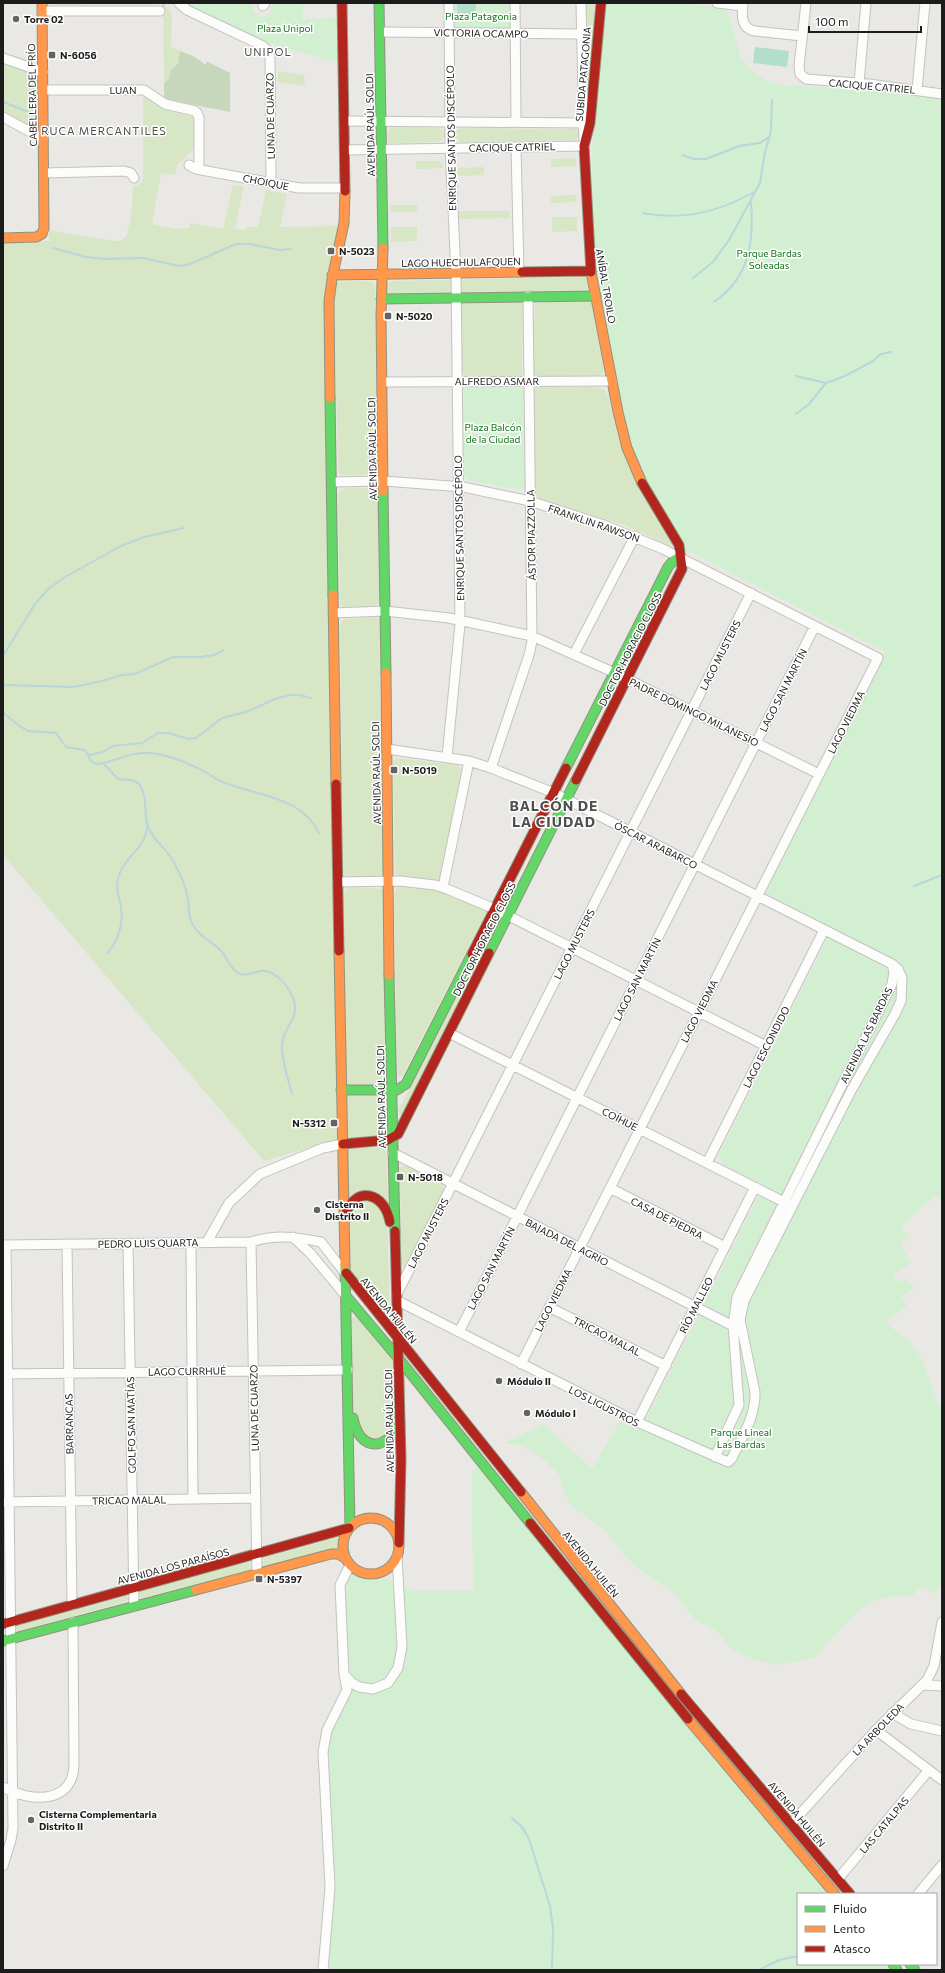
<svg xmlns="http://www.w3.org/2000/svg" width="945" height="1973" viewBox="0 0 945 1973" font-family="Commissioner,sans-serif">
<rect width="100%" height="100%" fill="#eae8e4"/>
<path fill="#d7e6c5" d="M54 3H163L172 13 171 47 180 51C178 67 176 62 170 72 168 77 169 80 164 83L163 4 54 5Z
M584 3H595L586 123Z
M3 62 33 73 37 77V125L31 128 3 114Z
M278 71 304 75 305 86 278 82Z
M143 93 166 109 195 117V148L177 165 175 175 161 173 152 224 177 229 189 228 190 223 223 229 233 185 244 186 235 229 246 230 247 227H258L266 190 287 194 280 227 339 226 325 286 338 1139 264 1161 3 855V242L49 241V230L113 241C117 241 122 241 125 237 132 229 132 197 133 186L139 185 143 179Z
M394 127 439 128 445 132V136L439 142 391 143 387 140V133L390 128Z
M460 128 575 129 580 132V137L575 140 460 142 455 136 456 131Z
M576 158V166L551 167V159Z
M416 161H439L443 164V168L416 169Z
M484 167V175L458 176V168Z
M576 195 577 202 551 203V196Z
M390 205H417V212H391Z
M459 211H510V218L459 219Z
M552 217H577V231L552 232Z
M391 227H417V241L391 242Z
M582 277 587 278 589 288 587 290 389 293 387 291 388 283 392 281Z
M368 281 373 282 375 286 377 473 372 475H341L338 472 334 290 338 282Z
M591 301 604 371 602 374 596 378 541 377 534 375 533 371 535 303Z
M521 303 523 307 522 375 518 377H465L462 371 461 309 463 304Z
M539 386 596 387 605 390 608 396 618 438 627 463 674 542 670 546 627 526 534 496 533 390Z
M345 488H375L378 490 379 604C374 608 345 610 340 605L338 495 340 490Z
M375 617 379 619 383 875 381 877 348 878 343 873 340 624 344 619Z
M395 758 457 765 462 769 439 882 399 877 395 873 393 761Z
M402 885 436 889 487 911 402 1077 399 1076 397 1072 394 894 397 887Z
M349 887 383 889 385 1084 349 1085 346 1083 344 892Z
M496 917 500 918 402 1115H400L398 1111Z
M347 1096H386V1134L350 1139 347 1136Z
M386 1147 388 1205 382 1199 348 1201 347 1154 349 1149Z
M401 1166H407L442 1185 445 1190 405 1267 401 1263 400 1168Z
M369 1197 387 1212 390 1317 351 1274 349 1215 357 1200Z
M357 1316 393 1357 396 1429 370 1441 355 1420 352 1398V1318Z
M337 1538 339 1539 340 1550 263 1566 262 1563 264 1558Z
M248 1562 251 1565 249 1571 141 1598 139 1592Z
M127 1596 129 1601 17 1631 16 1626Z"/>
<path fill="#c6d7bb" d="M180 51 195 57 206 65V61L230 73V112L169 100 164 97V83L168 80 171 70 178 63Z"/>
<path fill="#d3efd2" d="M183 3H252L254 13 263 17 270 13 272 3H303V19L337 18 338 63 264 42Z
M452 3H510V27L507 29H454L452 27Z
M605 3H685L727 9 741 59 746 65 764 79 778 85 861 89 942 99V1202L936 1195 918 1210 901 1227 909 1238 900 1244 911 1263 893 1274 898 1282 905 1279 915 1288 901 1296 907 1306 886 1321C892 1331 901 1333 909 1341 925 1358 931 1385 939 1406L942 1405V1583L936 1594 921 1587 913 1595 881 1598 865 1605 813 1658 777 1665 753 1659 733 1650 716 1631 696 1620 671 1589 644 1573 629 1560 604 1529 571 1506 566 1497 559 1475 541 1457 523 1446 504 1443 544 1424 592 1469 620 1421 640 1431 764 1185 724 1165 720 1160 719 1154 832 929 769 895 766 892V887L885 652 684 549 652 490 629 440 593 253 592 148Z
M467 387H518L523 390 526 484 523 490 468 480 463 475 462 390Z
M479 1465 830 1894H798V1964H888L893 1970H323L329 1901 325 1741 345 1696 340 1585 350 1565 416 1591H473L472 1471Z"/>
<path fill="#b2dfcb" d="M457 3H476V15L474 18H457Z
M755 47 789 51 787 67 753 63Z"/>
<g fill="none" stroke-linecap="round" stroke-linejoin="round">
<path stroke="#bad5db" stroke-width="2" d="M163 6 165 3
M3 102 34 114
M682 155 694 159H706L739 146 760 143 769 137
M643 213C683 221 719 212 754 192
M53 248 86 257 104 259 143 258 179 266 190 264 236 244H249L280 250 291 249
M693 278 713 262 729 240 760 183 765 152 771 131 772 100
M714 302C750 277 754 242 751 202
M796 376 826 383
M796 414 809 404 826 383 845 376 873 361 881 354 891 352
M3 656 35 604 48 589 65 577 121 546 144 537 184 528
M3 685 73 687 98 682 122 675 135 674 173 657H201L214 655 224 650
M3 713 21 727 28 731 56 733 66 747 85 750 91 761 96 764C117 762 127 752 150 753 170 755 189 763 207 773 212 776 217 780 223 782 256 796 302 796 319 833
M89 755 103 752 113 746 142 743 158 733H169L188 739 196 738 222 718 249 711 275 699 289 695H300L311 698
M103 763 118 779C125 781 133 778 138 783 149 796 143 813 148 827 154 841 166 848 173 861 178 870 185 885 187 894 189 903 188 912 191 921 197 936 211 940 221 951 228 958 230 970 240 974 247 976 253 973 260 971 273 968 287 985 292 995 303 1018 282 1027 282 1046 282 1062 288 1079 292 1094
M914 886 942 875
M107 954C119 939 125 922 120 902 118 895 116 886 118 878 124 856 146 849 147 826
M512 1818 522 1827 529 1839 550 1906 553 1928 552 1970
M759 1970 779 1960 798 1956"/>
<g stroke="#c3c2c0" stroke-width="11">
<path id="street" d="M179 3 187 10 263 46 268 51 270 58 271 182
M515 3 516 122
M717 3 743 6
M743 3C742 15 740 28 755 31L802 36
M806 3 799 66 800 74 806 79 869 84 942 94
M263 6 265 3
M42 11H160
M380 32 581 34
M3 58 43 72
M859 83 866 3
M43 90H144L165 104 195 111 197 113 199 118V169
M917 90 925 3
M3 117 43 139
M345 121 583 123
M516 147 519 272
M345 150 584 146 581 3
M189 165 196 169 299 188H345
M44 173 124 171 131 173 134 178
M382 382 612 381
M332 482 384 481 463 487 530 501 604 525 663 549 878 658 521 1364
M334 613 385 611 449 618 532 636 615 673 819 774
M574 654 635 536
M387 749 469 761 491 768 554 793 892 964 898 969 902 978 901 1001 895 1014 852 1089 744 1301 740 1320 755 1392C756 1416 742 1437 732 1458L728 1462 637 1422 398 1301
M447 757 460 624 456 273 450 148 449 3
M491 768 529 655 532 641 528 296
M338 882 400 881 435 885 447 889 495 909 766 1046
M443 887 469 761
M449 1033 788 1204
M393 1153 737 1328
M707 1163 824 930
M610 1188 725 1247
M293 1237 310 1253 346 1296
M207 1242 229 1203 260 1174 323 1148 343 1144
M251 1242 257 1573
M128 1243 134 1606
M191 1243 193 1499
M67 1244 72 1605
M3 1245 251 1242C276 1234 296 1237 321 1242L345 1273
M397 1294 751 593
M549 1307 666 1366
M459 1332 815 626
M3 1374 348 1370
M637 1422 755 1187
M715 1457 739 1405 733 1325 737 1297 892 984 894 972 892 964
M4 1502 256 1498
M345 1675 352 1683 359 1687 373 1689 388 1683 398 1668 402 1647 397 1556
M922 1685 942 1686
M892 1713 911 1724 942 1731
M876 1730 942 1780
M3 1787C29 1802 73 1805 74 1765L73 1622
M791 1824 876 1730 927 1680 934 1666 942 1622
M3 1866 11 1840 13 1828 6 1245
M838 1879 929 1770
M918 1894 942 1865
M323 1970 330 1887 323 1752 327 1730 347 1690 344 1674 340 1585 350 1565"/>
</g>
<g stroke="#91927e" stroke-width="11">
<path id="fast" d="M379 3 383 248
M381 299 596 296
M330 398 333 595
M383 491 386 673
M566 768 668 567 673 561 680 557
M489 953 576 780
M389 975 395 1231
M341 1090H397L406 1084 472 954
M345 1265 350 1526
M346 1296 399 1359 530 1523
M353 1418C359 1451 385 1452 400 1424
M3 1641 196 1590
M893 1964 897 1970
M910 1964 915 1970"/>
</g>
<g stroke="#91927e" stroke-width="11">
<path id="slow" d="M3 238 36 237 42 234 44 228 42 3
M383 248 381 316 383 491
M591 272 618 412 627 448 642 483
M332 275 522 272
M330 398 329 301 332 279 344 223 345 191
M333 595 336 784
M386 673 389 975
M339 951 345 1265
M521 1492 681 1694
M343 1546a28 28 0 1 1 56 0a28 28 0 1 1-56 0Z
M196 1590 331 1554H339L346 1559
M688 1719 835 1894"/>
</g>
<g stroke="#91927e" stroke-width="11">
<path id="jam" d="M342 3 345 191
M522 272 591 271
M591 272 584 146 590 123 601 3
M576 780 682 569 679 545 642 483
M336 784 339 951
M472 954 566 768
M343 1144 388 1140 398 1134 489 953
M345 1215C356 1184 385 1193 390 1222
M395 1231 401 1459 399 1543
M346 1273 521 1492
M530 1523 688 1719
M3 1624 349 1528
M681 1694 850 1894"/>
</g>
<use href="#street" stroke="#fcfcfb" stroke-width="9"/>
<use href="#fast" stroke="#63d668" stroke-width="9"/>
<use href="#slow" stroke="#ff974d" stroke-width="9"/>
<use href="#jam" stroke="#b3261e" stroke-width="9"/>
</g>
<g fill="#646362" stroke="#fff" stroke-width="1.5">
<circle cx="16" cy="19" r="4"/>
<rect x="48" y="51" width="8" height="8" rx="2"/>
<rect x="327" y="247" width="8" height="8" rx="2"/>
<rect x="384" y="312" width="8" height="8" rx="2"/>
<rect x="390" y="766" width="8" height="8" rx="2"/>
<rect x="330" y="1119" width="8" height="8" rx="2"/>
<rect x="396" y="1173" width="8" height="8" rx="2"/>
<circle cx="317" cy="1210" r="4"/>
<circle cx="499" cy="1381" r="4"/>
<circle cx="527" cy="1413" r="4"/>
<rect x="255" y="1575" width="8" height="8" rx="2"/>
<circle cx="31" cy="1820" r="4"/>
</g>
<g text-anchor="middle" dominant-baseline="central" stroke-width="3" stroke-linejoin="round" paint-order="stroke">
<g font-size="10" fill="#137119" stroke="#fff">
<text x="481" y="16">Plaza Patagonia</text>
<text x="285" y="28">Plaza Unipol</text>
<text x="769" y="253">Parque Bardas<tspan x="769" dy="12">Soleadas</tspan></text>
<text x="493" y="427">Plaza Balcón<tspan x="493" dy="12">de la Ciudad</tspan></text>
<text x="741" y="1432">Parque Lineal<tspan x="741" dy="12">Las Bardas</tspan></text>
</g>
<g font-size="10" font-weight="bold" fill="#1c1c1c" stroke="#fff" text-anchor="start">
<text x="24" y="19">Torre 02</text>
<text x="60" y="55">N-6056</text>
<text x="339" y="251">N-5023</text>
<text x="396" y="316">N-5020</text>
<text x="402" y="770">N-5019</text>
<text x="326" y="1123" text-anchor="end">N-5312</text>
<text x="408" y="1177">N-5018</text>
<text x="325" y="1204">Cisterna<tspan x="325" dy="12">Distrito II</tspan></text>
<text x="507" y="1381">Módulo II</text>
<text x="535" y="1413">Módulo I</text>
<text x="267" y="1579">N-5397</text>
<text x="39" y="1814">Cisterna Complementaria<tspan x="39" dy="12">Distrito II</tspan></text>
</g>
<g font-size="10" fill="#1c1c1c" stroke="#fff">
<text transform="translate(481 33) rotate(1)">VICTORIA OCAMPO</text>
<text transform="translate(583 74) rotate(-85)">SUBIDA PATAGONIA</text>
<text transform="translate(872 86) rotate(5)">CACIQUE CATRIEL</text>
<text x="123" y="90">LUAN</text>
<text transform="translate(32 95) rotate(-91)">CABELLERA DEL FRÍO</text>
<text transform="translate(270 116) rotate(-91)">LUNA DE CUARZO</text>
<text transform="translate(370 125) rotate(-91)">AVENIDA RAÚL SOLDI</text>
<text transform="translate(451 138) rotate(-91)">ENRIQUE SANTOS DISCÉPOLO</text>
<text transform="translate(512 147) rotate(-1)">CACIQUE CATRIEL</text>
<text transform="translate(266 182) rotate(11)">CHOIQUE</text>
<text transform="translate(461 262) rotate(-1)">LAGO HUECHULAFQUEN</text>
<text transform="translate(606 286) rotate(80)">ANÍBAL TROILO</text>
<text x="497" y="381">ALFREDO ASMAR</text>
<text transform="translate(372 449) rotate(-91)">AVENIDA RAÚL SOLDI</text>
<text transform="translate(594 523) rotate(19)">FRANKLIN RAWSON</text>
<text transform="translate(459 528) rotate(-91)">ENRIQUE SANTOS DISCÉPOLO</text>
<text transform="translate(531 535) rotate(-91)">ÁSTOR PIAZZOLLA</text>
<text transform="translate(630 649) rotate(-63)">DOCTOR HORACIO CLOSS</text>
<text transform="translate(720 655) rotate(-63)">LAGO MUSTERS</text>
<text transform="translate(783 690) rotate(-63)">LAGO SAN MARTÍN</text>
<text transform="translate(694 712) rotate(26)">PADRE DOMINGO MILANESIO</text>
<text transform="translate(846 722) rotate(-63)">LAGO VIEDMA</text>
<text transform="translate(376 773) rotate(-91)">AVENIDA RAÚL SOLDI</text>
<text transform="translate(656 845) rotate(27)">ÓSCAR ARABARCO</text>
<text transform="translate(484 939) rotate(-63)">DOCTOR HORACIO CLOSS</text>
<text transform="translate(574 944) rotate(-63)">LAGO MUSTERS</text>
<text transform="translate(637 979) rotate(-63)">LAGO SAN MARTÍN</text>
<text transform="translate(699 1011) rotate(-63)">LAGO VIEDMA</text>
<text transform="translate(866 1035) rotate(-64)">AVENIDA LAS BARDAS</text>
<text transform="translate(766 1047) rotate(-63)">LAGO ESCONDIDO</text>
<text transform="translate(381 1097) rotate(-91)">AVENIDA RAÚL SOLDI</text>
<text transform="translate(620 1119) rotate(27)">COÍHUE</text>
<text transform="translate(667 1218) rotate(27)">CASA DE PIEDRA</text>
<text transform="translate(428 1233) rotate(-63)">LAGO MUSTERS</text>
<text transform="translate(567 1242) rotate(27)">BAJADA DEL AGRIO</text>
<text transform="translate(148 1243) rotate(-1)">PEDRO LUIS QUARTA</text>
<text transform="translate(491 1268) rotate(-63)">LAGO SAN MARTÍN</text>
<text transform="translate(553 1300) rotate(-63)">LAGO VIEDMA</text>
<text transform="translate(696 1305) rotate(-63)">RÍO MALLEO</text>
<text transform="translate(389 1310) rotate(51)">AVENIDA HUILÉN</text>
<text transform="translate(607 1336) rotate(27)">TRICAO MALAL</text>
<text transform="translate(187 1371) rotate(-1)">LAGO CURRHUÉ</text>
<text transform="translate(604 1406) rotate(27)">LOS LIGUSTROS</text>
<text transform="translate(254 1408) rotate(-91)">LUNA DE CUARZO</text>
<text transform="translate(389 1421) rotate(-91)">AVENIDA RAÚL SOLDI</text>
<text transform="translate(69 1424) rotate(-91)">BARRANCAS</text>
<text transform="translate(131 1425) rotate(-91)">GOLFO SAN MATÍAS</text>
<text transform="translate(129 1500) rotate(-1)">TRICAO MALAL</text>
<text transform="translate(591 1564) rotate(51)">AVENIDA HUILÉN</text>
<text transform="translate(173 1566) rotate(-15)">AVENIDA LOS PARAÍSOS</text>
<text transform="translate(878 1729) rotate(-46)">LA ARBOLEDA</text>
<text transform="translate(797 1814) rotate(50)">AVENIDA HUILÉN</text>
<text transform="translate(884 1825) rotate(-50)">LAS CATALPAS</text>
</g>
<g font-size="11" letter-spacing="1" fill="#4f4f4f" stroke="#fff">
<text x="268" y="51">UNIPOL</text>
<text x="104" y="130">RUCA MERCANTILES</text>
</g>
<g font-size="14" font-weight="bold" letter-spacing="1" fill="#4f4f4f" stroke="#fff">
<text x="554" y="805">BALCÓN DE<tspan x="554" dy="16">LA CIUDAD</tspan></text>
</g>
</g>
<rect width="945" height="1973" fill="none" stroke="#1c1c1c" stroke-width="8"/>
<rect x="797" y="1893" width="140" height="72" fill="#ffffff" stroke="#a4a4a4"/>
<rect x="805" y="1906" width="20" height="6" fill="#63d668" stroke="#a4a4a4"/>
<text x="833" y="1913" font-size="12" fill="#1c1c1c">Fluido</text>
<rect x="805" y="1926" width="20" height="6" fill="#ff974d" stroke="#a4a4a4"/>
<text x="833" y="1933" font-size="12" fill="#1c1c1c">Lento</text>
<rect x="805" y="1946" width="20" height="6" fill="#b3261e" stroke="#a4a4a4"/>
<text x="833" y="1953" font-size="12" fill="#1c1c1c">Atasco</text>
<path d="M809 26v6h112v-6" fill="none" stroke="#1c1c1c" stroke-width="2"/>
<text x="815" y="26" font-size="12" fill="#1c1c1c" stroke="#ffffff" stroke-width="3" paint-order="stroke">100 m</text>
</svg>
